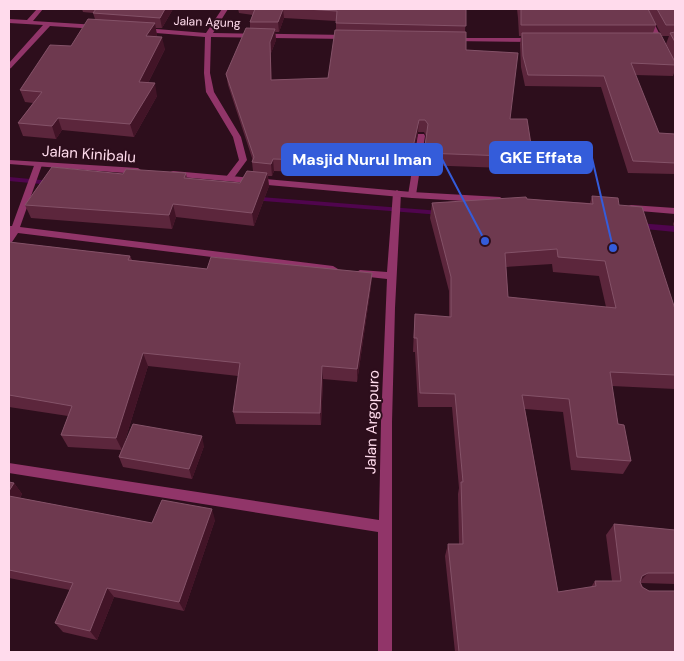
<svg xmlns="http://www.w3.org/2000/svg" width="684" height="661" viewBox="0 0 684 661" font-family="'DM Sans',sans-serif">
<rect width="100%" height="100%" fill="#2d0e1c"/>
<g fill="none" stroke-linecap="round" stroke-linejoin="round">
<path fill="#50054e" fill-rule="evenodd" d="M9 177 52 181 56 183 52 185 9 181Z
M249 196 441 211 445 213 441 215 252 200H249Z
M638 223 675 226V232L635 228 634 226Z"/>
<path fill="#913569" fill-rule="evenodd" d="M37 9H43L33 21 97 25 100 27 97 29 50 26 11 68 9 69V63L43 25 9 23V19L27 20Z
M222 9H228L213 33 347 35 350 37 347 39 211 37 210 73 214 92 241 137 247 160 233 179 230 180 226 177 239 160 233 137 206 92 204 73 205 37 144 32 141 30 144 28 206 33Z
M641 9H647L665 45 664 46 659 45Z
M454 38H534L537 40 534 42 452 41 451 40Z
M418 134H424L425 136 416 195 412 198 408 195Z
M35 163H41L42 165 20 227 333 266 338 269 333 272 18 233 12 242 9 243V226H12Z
M397 190 401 193 395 308 392 422V652H378V532L9 473V463L379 520 381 422 387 279 360 276 355 273 360 270 387 272 393 193Z"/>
<path fill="#913569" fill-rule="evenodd" d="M9 160 138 168 142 171 138 174 9 164Z
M173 171 412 192 500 197 504 200 500 203 412 198 170 176V172Z
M631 205 675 208V214L628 210 627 208 628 206Z"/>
</g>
<path fill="#5c263c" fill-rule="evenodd" d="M82 9H173L162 28H155L157 35 156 37 165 49 148 83 157 96 134 137 62 130 56 139 23 136 18 123 33 103 25 102 20 90 71 46 95 19 93 13 83 12Z
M237 9H466L465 32 466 50 510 119 533 157 530 169 423 165 426 136 424 132H418L411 164H402L401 175 339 171V173L274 171 272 176H268L269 186 254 226 176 217 172 229 31 218 25 205 123 174 186 173 187 178 240 183 253 171 252 162 253 161 228 85 226 74 250 28V22L253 15 239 13 238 9ZM284 18 336 21V30L328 78 271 80V53L276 40 275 32H279Z
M517 9H648L656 25 653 33 671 54 666 44 669 36H662L648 9H675V70L673 76 635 75 659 133 675 134V174L628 173 601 87 525 86 521 67 520 44 521 36H519L518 18Z
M592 196 619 205 675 309V389L612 386 618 424 631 461 623 474 571 470 563 412 525 409 558 592 591 587 595 581H612L606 535 614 524 675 530V584L641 583 675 652H455L445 556 448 544H459L458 494 459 488 452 407H418L415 352H413L414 329 415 314 449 317V291L430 218 432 203 527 199 590 203ZM552 264 553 272 599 276 606 307 508 297 506 267Z
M675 219V230L673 224Z
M9 242 130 256 132 260 207 269 372 273 371 286 357 382 323 379 321 425 236 424 233 412 238 376 148 366 123 447 204 446 192 479 123 467 119 457 121 450 68 447 61 435 68 416 9 407Z
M9 482 14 483 22 494 20 498 152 523 215 520 184 611 114 597 97 640 63 632 55 623 70 590 9 578Z"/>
<path fill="#421427" d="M165 9H173L162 28 160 18Z
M283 9 284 18 279 32 278 22Z
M155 23 157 35 149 49 146 36Z
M275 29 276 40 271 53 272 92 271 80 270 42Z
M162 37 165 49 142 95 139 82Z
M155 83 157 96 134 137 130 124Z
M58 118 62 130 56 139 52 126Z
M419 120 418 132 411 164 412 152Z
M273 159 274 171 272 176 271 164Z
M267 173 269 186 254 226 252 213Z
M173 204 176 217 172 229 169 215Z
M372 273 371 286 357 382V369Z
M143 353 148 366 122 450 116 438Z
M322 366 323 379 321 425 320 413Z
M202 436 204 446 192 479 189 469Z
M14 483 22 494 15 506 9 498V491Z
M212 509 215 520 184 611 179 602Z
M648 573 639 583 642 576Z
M107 588 114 597 97 640 90 631Z"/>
<path fill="#6e394f" stroke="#845268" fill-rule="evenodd" d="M96 9H165L160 18 93 13Z
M255 9H283L278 22H250Z
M306 9H466V26L336 23 337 11Z
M521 9H648L656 25H521Z
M657 9H675V25H666Z
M88 19 155 23 146 36 162 37 139 82 155 83 130 124 58 118 52 126 18 123 42 92 20 90 50 45 71 46Z
M246 28 275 29 270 42 271 80 328 78 335 30 466 32V50L518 53 510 119H527L533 157 424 153 428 124 425 120H419L412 152H403L402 163 339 159V161L273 159 271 164 252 162 254 157 226 74Z
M675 32V42L670 33Z
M522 33H660L675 62V65L631 63 659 133 675 134V163L633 161 604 76 528 75 523 56Z
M52 167 123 174 126 169 186 173 184 178 240 183 247 171 267 173 252 213 173 204 169 215 25 205Z
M592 196 618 198 619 205 642 207 675 309V375L610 372 618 424 624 425 631 461 577 457 569 399 522 395 558 592 596 586 595 581H621L614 524 675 530V573H648L642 576 640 582 642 587 649 591H675V652H459L448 544H463L461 482H463L455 394 420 393 417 338H414L415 314 451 317V277L432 203 526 197 527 199 593 204ZM557 249 558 257 605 261 616 308 508 297 505 253Z
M9 242 130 256 128 260 207 269 211 257 372 273 357 369 322 366 320 413 233 412 240 363 143 353 116 438 61 435 72 406 9 395Z
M133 424 202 436 189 469 119 457Z
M9 482 14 483 9 491Z
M9 496 152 523 162 500 212 509 179 602 107 588 90 631 55 623 73 583 9 570Z"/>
<g text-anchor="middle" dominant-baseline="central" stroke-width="4" stroke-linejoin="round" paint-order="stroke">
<g font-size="12" fill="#ffdbec" stroke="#2d0e1c">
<text transform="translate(207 22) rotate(2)">Jalan Agung</text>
</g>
<g font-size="15" fill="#ffdbec" stroke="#2d0e1c">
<text transform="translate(89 154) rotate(4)">Jalan Kinibalu</text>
<text transform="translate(372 422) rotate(-88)">Jalan Argopuro</text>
</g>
</g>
<path fill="none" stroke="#345cda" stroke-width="2" d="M613 248L592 158M485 241L442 159"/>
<g fill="#345cda" stroke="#2d0e1c" stroke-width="2">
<circle cx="613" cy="248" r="5"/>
<circle cx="485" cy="241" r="5"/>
</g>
<g fill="#345cda" stroke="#345cda" stroke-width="2">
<rect x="490" y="142" width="102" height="31" rx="5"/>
<rect x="282" y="144" width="160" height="31" rx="5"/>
</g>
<g font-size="16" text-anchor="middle" font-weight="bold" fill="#fff">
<text x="541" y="163">GKE Effata</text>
<text x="362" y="165">Masjid Nurul Iman</text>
</g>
<rect width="684" height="661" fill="none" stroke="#ffdbec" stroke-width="20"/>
</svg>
